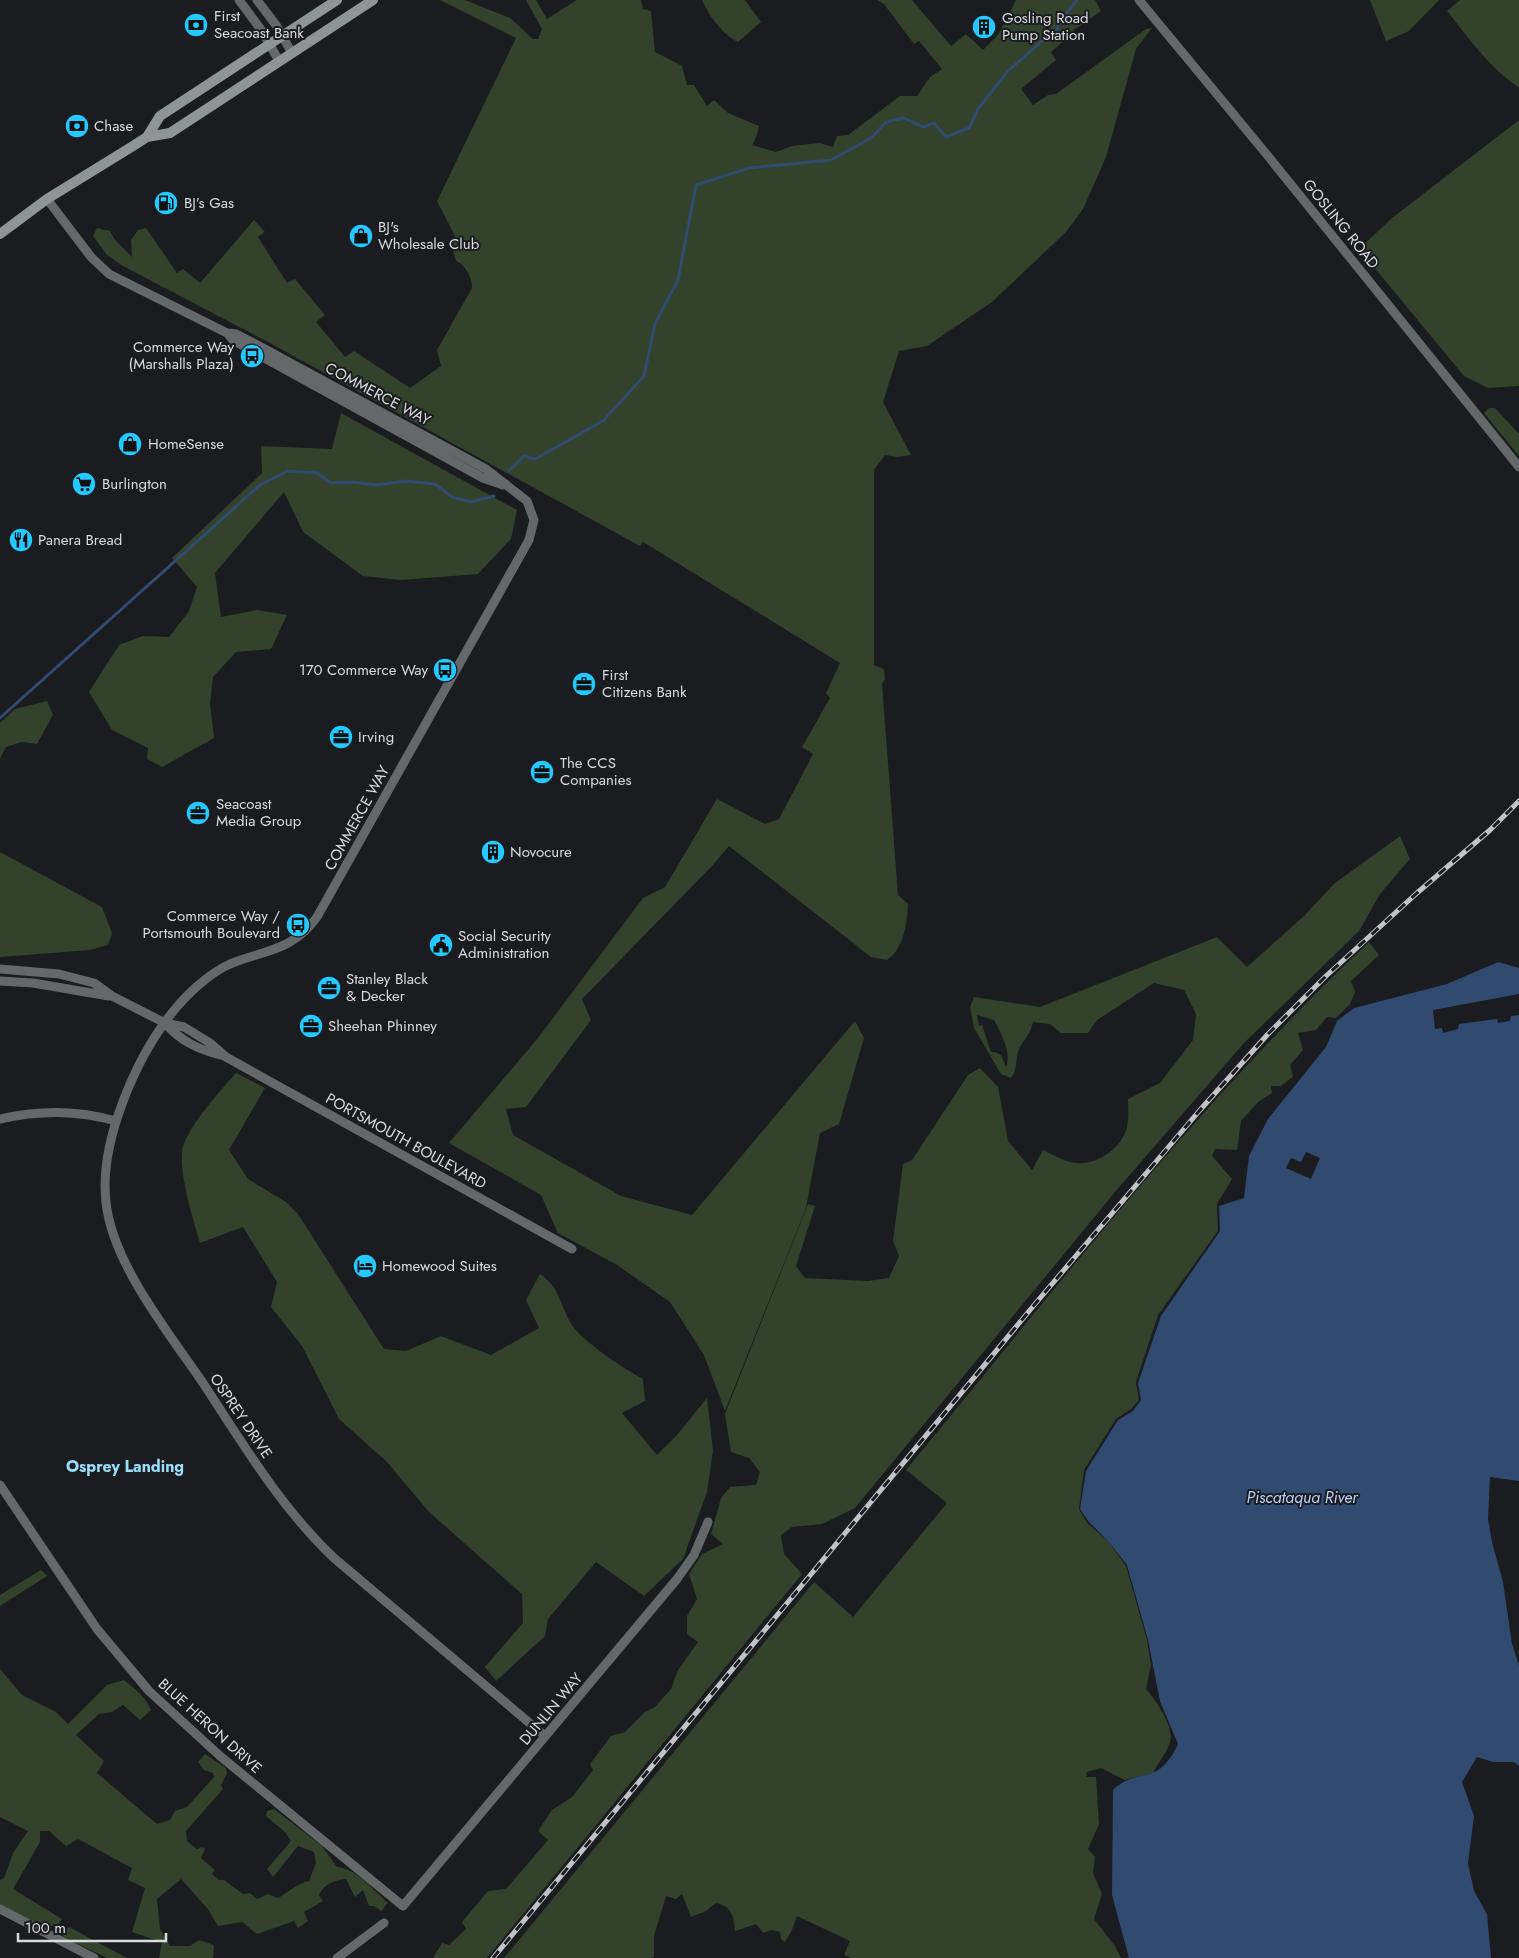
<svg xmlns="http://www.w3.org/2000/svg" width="1519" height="1958" viewBox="0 0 1519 1958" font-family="Jost,sans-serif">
<rect width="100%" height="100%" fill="#1a1c20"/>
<path fill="#33422a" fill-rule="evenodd" d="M440 0H465L510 18 533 39H538L542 29 526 0H536L547 19 577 0H641L643 9 651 11 655 52 682 66 687 85H694L707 106 714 100 728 113 759 126 757 135 752 145 776 152 792 146 820 143 833 147 837 136 848 135 900 96H917L930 77 942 69 919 41 914 44 884 4 877 0H912L951 46 966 34 983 50 998 35 1016 0H1095L1101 11 1067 35 1068 37 1051 52 1056 60 1021 89 1033 105 1048 95 1056 94 1146 29 1152 28 1136 49 1106 157 1083 209 1066 232 992 302 927 346 899 351 883 402 911 455 897 457 885 455 874 470V665L884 669 885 679 882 684 898 895 908 904C907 923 904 949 887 960L871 957 729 846 713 865 582 999 591 1020 526 1107 506 1109 513 1135 621 1196 692 1215 855 1021 864 1038 839 1124 820 1133 806 1208 725 1411 704 1355 670 1302 617 1265 558 1233 541 1195 449 1143 538 1038 643 898 665 887 717 799 765 824 779 819 813 754 802 747 830 698 826 693 840 663 643 542 640 546 268 342 123 266 107 255 93 236 97 228 110 231 115 240 132 257 131 240 138 230 146 228 177 273 183 269 200 283 254 220 265 232 258 237 287 283 295 279 325 315 316 322 345 357 354 351 410 388 441 366 437 350 472 288C473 279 465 264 456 261L451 242 455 236 437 201 516 38Z
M702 0H745L761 22 738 42C723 35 708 15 702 0Z
M1370 0H1439L1409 31 1386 41Z
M1460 0H1519V88C1490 68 1469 39 1447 11Z
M1519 120V386L1488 388 1464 376 1359 249 1392 218Z
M1489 408H1495L1519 434V456L1484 413Z
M341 413 517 510 511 539 478 574 401 580 363 576 303 532 284 492 215 573 221 617 257 610 287 615 271 649 236 652 213 677 210 703 214 738 162 767 147 759 148 748 112 730 89 692 119 645 143 636 169 637 189 611 197 587 172 558 262 473 261 446 332 449Z
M47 701 53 715 37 744 22 742 6 747 0 758V723L15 709Z
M1400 836 1410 859 1380 894 1359 931 1244 1043 1115 1192 855 1508 822 1524 792 1527 781 1535 784 1554 802 1574 487 1958H433L442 1943 449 1945 466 1929 462 1922 488 1891 506 1889 548 1840 538 1831 552 1810 572 1797 593 1770 590 1764 611 1736 625 1732 645 1712 655 1707 671 1689 678 1670 698 1642 687 1634V1616L697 1599 689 1574 702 1554 723 1544 711 1534 721 1498 730 1487 756 1485 760 1472 749 1458 731 1452 725 1414 808 1204 815 1206 796 1266 805 1278 868 1281 889 1278 899 1256 893 1241 903 1164 912 1160 968 1075 980 1068 998 1087 1008 1141 1032 1170 1043 1150C1055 1156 1070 1165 1084 1163 1103 1161 1123 1145 1127 1127 1129 1118 1128 1108 1128 1099L1160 1083 1193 1040 1196 1014 1184 990 1154 983 1097 1020 1088 1033H1061L1050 1024 1033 1022C1031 1033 1025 1038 1020 1047 1014 1058 1019 1068 1011 1078L1001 1074 974 1028 970 1007 974 997 1040 1007 1217 937 1247 967 1304 916 1335 883ZM977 1015 994 1020C1001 1034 1012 1051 1006 1067L1001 1055 995 1052H991L982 1025 979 1026Z
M0 852 102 907 112 933 108 945 90 950 0 957Z
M1369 942 1379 955 1351 981 1355 992 1350 1004 1336 1018 1327 1017 1316 1030 1298 1033 1303 1050 1290 1065 1293 1077 1281 1086H1271L1272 1093 1258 1102 1241 1121 1237 1150 1215 1149 1212 1156 1232 1179 1217 1204 1218 1231 1158 1315 1136 1382 1139 1400 1131 1409 1116 1419 1084 1470 1079 1509 1087 1523 1108 1541 1126 1566 1147 1640 1151 1665 1146 1689C1156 1701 1177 1729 1169 1745 1165 1755 1158 1763 1153 1773L1125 1780 1101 1768 1087 1772 1086 1777H1096L1099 1824 1088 1849 1095 1857 1093 1873 1102 1894 1094 1919 1115 1946 1121 1958H851L844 1955 850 1941 797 1916 792 1930 785 1942 781 1939 780 1932 771 1930 763 1933 756 1924 735 1931C734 1917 732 1906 716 1903L706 1911 691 1917 682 1894 676 1899 666 1896 654 1936V1957L651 1958H504L814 1582 853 1617 947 1503 906 1470C1055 1290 1198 1103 1369 942Z
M236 1073 265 1088 229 1150 248 1179 286 1202 298 1214 384 1349 406 1351 441 1336 491 1355 539 1328 526 1300 540 1274C560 1287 560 1306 572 1325 582 1341 626 1370 643 1379L645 1401 622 1413 657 1455 677 1435 707 1398 713 1451 707 1492 683 1559 644 1596 596 1562 548 1619 545 1636 496 1681 485 1667 523 1623 522 1594 429 1512 387 1462 339 1419 302 1346 271 1307 277 1282 243 1227 200 1243C193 1218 180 1178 182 1152 184 1130 221 1090 236 1073Z
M41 1570 47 1576 0 1606V1595Z
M0 1669 22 1695 56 1712 68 1724 107 1685 124 1680C134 1688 146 1697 151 1710L140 1720 123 1705 112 1712 99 1714 76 1735 104 1761 97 1773 157 1824 170 1820 175 1811 187 1807 214 1777 213 1773 204 1770 198 1762 205 1754 226 1768 227 1773 221 1785 223 1789 186 1831 187 1841 197 1849 202 1847 205 1849 201 1858 215 1870 212 1874 219 1880H224L243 1894 250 1893 257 1899 268 1894 278 1898C289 1892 297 1883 309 1881L316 1863 314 1852 298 1846 273 1877 267 1869 291 1841 285 1832 266 1816 267 1811 274 1809 322 1846 337 1867C358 1869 373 1890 388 1903L381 1911 374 1906H369L363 1890 355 1897 346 1879C335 1880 324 1884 319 1895L323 1901 304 1912 308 1921 298 1928 294 1921 257 1934 242 1922 218 1926 207 1908 181 1879 157 1899 160 1929 170 1946H190L199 1940 214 1945 213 1958H159L162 1942 132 1932 145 1888 128 1880 132 1868 78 1839 66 1846 49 1831H40V1842L13 1889 62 1919 57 1926H42L0 1906V1880L4 1878 13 1853 28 1831 0 1817Z
M69 1927 125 1957 129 1958H107L63 1937 64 1930Z"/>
<path fill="#304a70" d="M1498 962 1519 968V1481L1490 1477 1488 1519 1492 1542 1503 1582 1512 1644 1519 1665V1766L1514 1762H1493L1477 1757 1462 1782 1474 1816 1468 1863 1474 1891 1487 1914 1491 1958H1129L1112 1895 1113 1790C1138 1766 1158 1788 1178 1744L1160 1701 1148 1640 1127 1565 1108 1541 1089 1522 1080 1509 1086 1471 1118 1420 1133 1411 1141 1400 1138 1383 1161 1316 1220 1231 1219 1206 1244 1198 1249 1156 1268 1119 1326 1047 1337 1021 1354 1008 1447 984Z"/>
<path fill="#1a1c20" d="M1519 994V1015L1511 1016 1510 1021 1498 1023 1497 1019 1459 1024 1458 1029 1443 1033 1442 1028 1435 1029 1433 1010Z
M1306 1152 1320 1158 1311 1179 1286 1168 1291 1158 1301 1162Z"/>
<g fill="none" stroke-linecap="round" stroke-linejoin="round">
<path stroke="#304a70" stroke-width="3" d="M509 471 524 456 535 459 603 421 644 376 655 324 678 280 696 185 749 168 831 160 871 138 886 122 904 118 923 127 934 123 946 137 969 128 978 109 1007 72 1042 41 1054 35 1061 20 1077 0
M0 718 260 485 288 471 317 473 331 483 353 482 376 485 406 481 435 484 452 497 471 502 494 496"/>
<path stroke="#656868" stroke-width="9" d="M239 0 262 31 279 61
M257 0 276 25 292 53
M1139 0 1268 156 1519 467
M47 199 91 257 109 274 227 333 236 334 263 348 486 469 527 501 534 520 529 540 317 917C293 951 264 950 230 964 208 974 186 995 171 1014 135 1060 99 1143 106 1202 112 1263 169 1333 203 1383 243 1444 281 1508 334 1558L545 1736
M227 333 233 340 259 355 483 478 503 485
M0 969 59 974 94 983 112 996 165 1023 184 1027 210 1043 226 1057 572 1249
M0 981 33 983 109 996
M165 1023C181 1042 200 1050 224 1056
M0 1119C40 1110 76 1110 116 1121
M0 1485 97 1629 149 1691 220 1756 403 1906 677 1579 694 1555 708 1522
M0 1909 94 1958
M337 1958 384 1923"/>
<path stroke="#8f9494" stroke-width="10" d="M147 137 160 116 337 0
M0 234 47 199 133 146 147 137 170 133 373 0"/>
<g stroke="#c1c3c6" stroke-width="5">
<path id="rail" d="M493 1958 1035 1304 1200 1110 1268 1034 1326 976 1417 893 1490 830 1519 801"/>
</g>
<use href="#rail" stroke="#1a1c20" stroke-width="3" stroke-dasharray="9" stroke-linecap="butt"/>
</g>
<defs>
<g id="bank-disc" transform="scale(1.25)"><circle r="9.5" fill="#24c9fe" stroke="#1a1c20"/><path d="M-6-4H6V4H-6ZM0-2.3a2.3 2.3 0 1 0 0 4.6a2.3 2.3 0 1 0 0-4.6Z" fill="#111"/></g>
<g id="building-disc" transform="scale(1.25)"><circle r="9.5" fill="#24c9fe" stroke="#1a1c20"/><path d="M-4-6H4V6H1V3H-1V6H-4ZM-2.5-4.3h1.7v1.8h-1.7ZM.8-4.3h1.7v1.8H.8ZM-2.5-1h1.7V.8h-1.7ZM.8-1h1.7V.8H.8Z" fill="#111"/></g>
<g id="fuel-disc" transform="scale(1.25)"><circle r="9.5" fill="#24c9fe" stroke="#1a1c20"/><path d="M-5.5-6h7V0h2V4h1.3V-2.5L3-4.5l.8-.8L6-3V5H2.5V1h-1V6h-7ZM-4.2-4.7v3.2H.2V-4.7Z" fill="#111"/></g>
<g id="shop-disc" transform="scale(1.25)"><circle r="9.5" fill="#24c9fe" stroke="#1a1c20"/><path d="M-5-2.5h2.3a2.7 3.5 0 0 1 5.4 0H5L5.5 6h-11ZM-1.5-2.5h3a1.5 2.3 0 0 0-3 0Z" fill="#111"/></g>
<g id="bus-disc" transform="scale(1.25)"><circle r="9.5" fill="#24c9fe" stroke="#1a1c20"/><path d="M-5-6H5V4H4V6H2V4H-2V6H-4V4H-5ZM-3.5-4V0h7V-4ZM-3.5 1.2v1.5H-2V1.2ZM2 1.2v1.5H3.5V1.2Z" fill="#111"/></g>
<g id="supermarket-disc" transform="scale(1.25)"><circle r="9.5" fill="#24c9fe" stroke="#1a1c20"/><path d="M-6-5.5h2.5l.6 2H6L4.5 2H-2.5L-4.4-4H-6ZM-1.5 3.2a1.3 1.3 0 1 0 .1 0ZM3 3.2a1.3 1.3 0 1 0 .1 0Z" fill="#111"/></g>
<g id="restaurant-disc" transform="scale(1.25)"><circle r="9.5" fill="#24c9fe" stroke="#1a1c20"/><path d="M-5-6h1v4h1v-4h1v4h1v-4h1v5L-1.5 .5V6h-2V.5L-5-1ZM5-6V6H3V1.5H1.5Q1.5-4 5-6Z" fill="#111"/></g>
<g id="office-disc" transform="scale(1.25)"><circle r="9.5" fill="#24c9fe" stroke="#1a1c20"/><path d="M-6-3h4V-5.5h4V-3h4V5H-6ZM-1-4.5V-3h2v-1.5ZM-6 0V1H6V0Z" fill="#111"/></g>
<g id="civic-disc" transform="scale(1.25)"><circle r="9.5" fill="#24c9fe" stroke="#1a1c20"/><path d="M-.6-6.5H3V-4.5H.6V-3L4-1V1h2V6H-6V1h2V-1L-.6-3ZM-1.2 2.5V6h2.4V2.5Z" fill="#111"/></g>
<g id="hotel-disc" transform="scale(1.25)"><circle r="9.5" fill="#24c9fe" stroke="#1a1c20"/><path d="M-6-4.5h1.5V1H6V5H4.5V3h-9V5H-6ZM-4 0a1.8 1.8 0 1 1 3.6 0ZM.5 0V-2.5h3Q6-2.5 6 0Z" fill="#111"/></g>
</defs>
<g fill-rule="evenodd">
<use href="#bank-disc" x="196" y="25"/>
<use href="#building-disc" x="984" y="27"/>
<use href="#bank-disc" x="77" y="126"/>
<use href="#fuel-disc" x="166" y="203"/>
<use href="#shop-disc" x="361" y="236"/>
<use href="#bus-disc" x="252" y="356"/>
<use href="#shop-disc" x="130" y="444"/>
<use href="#supermarket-disc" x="84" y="484"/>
<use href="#restaurant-disc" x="21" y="540"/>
<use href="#bus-disc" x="445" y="670"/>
<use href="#office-disc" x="584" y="684"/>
<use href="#office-disc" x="341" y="737"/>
<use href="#office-disc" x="542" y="772"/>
<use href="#office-disc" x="198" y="813"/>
<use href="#building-disc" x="493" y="852"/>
<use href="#bus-disc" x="298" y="925"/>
<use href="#civic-disc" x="441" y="945"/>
<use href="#office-disc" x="329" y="988"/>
<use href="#office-disc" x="311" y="1026"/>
<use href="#hotel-disc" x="365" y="1266"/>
</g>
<g text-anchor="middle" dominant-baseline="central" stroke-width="4" stroke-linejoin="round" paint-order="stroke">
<g font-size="15" fill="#d9dbde" stroke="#1a1c20" text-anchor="start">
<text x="214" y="16">First<tspan x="214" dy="17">Seacoast Bank</tspan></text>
<text x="1002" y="18">Gosling Road<tspan x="1002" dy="17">Pump Station</tspan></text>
<text x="94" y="126">Chase</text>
<text x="184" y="203">BJ’s Gas</text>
<text x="378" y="227">BJ's<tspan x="378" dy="17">Wholesale Club</tspan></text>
<text x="234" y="347" text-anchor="end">Commerce Way<tspan x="234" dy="17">(Marshalls Plaza)</tspan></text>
<text x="148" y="444">HomeSense</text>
<text x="102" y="484">Burlington</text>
<text x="38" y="540">Panera Bread</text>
<text x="428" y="670" text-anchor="end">170 Commerce Way</text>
<text x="602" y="675">First<tspan x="602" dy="17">Citizens Bank</tspan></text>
<text x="358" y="737">Irving</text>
<text x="560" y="763">The CCS<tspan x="560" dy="17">Companies</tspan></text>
<text x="216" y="804">Seacoast<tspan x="216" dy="17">Media Group</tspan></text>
<text x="510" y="852">Novocure</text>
<text x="280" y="916" text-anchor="end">Commerce Way /<tspan x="280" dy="17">Portsmouth Boulevard</tspan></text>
<text x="458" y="936">Social Security<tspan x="458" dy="17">Administration</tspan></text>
<text x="346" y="979">Stanley Black<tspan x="346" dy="17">&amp; Decker</tspan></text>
<text x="328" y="1026">Sheehan Phinney</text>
<text x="382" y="1266">Homewood Suites</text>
</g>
<g font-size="15" fill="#d9dbde" stroke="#1a1c20">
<text transform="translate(1341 224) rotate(51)">GOSLING ROAD</text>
<text transform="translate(378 394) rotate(28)">COMMERCE WAY</text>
<text transform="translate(357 818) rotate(-61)">COMMERCE WAY</text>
<text transform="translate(406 1141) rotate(29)">PORTSMOUTH BOULEVARD</text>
<text transform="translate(241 1416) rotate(56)">OSPREY DRIVE</text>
<text transform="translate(551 1709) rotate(-50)">DUNLIN WAY</text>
<text transform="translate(210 1726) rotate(42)">BLUE HERON DRIVE</text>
</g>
<g font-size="16" font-weight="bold" fill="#99defb" stroke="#1a1c20">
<text x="125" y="1466">Osprey Landing</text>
</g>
<g font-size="16" font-style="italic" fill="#b8d2f9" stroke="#1a1c20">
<text x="1302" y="1497">Piscataqua River</text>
</g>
</g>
<path d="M18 1933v8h148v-8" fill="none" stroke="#d9dbde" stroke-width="2.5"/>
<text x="25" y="1933" font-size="15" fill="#d9dbde" stroke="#1a1c20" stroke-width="4" paint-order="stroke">100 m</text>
</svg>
